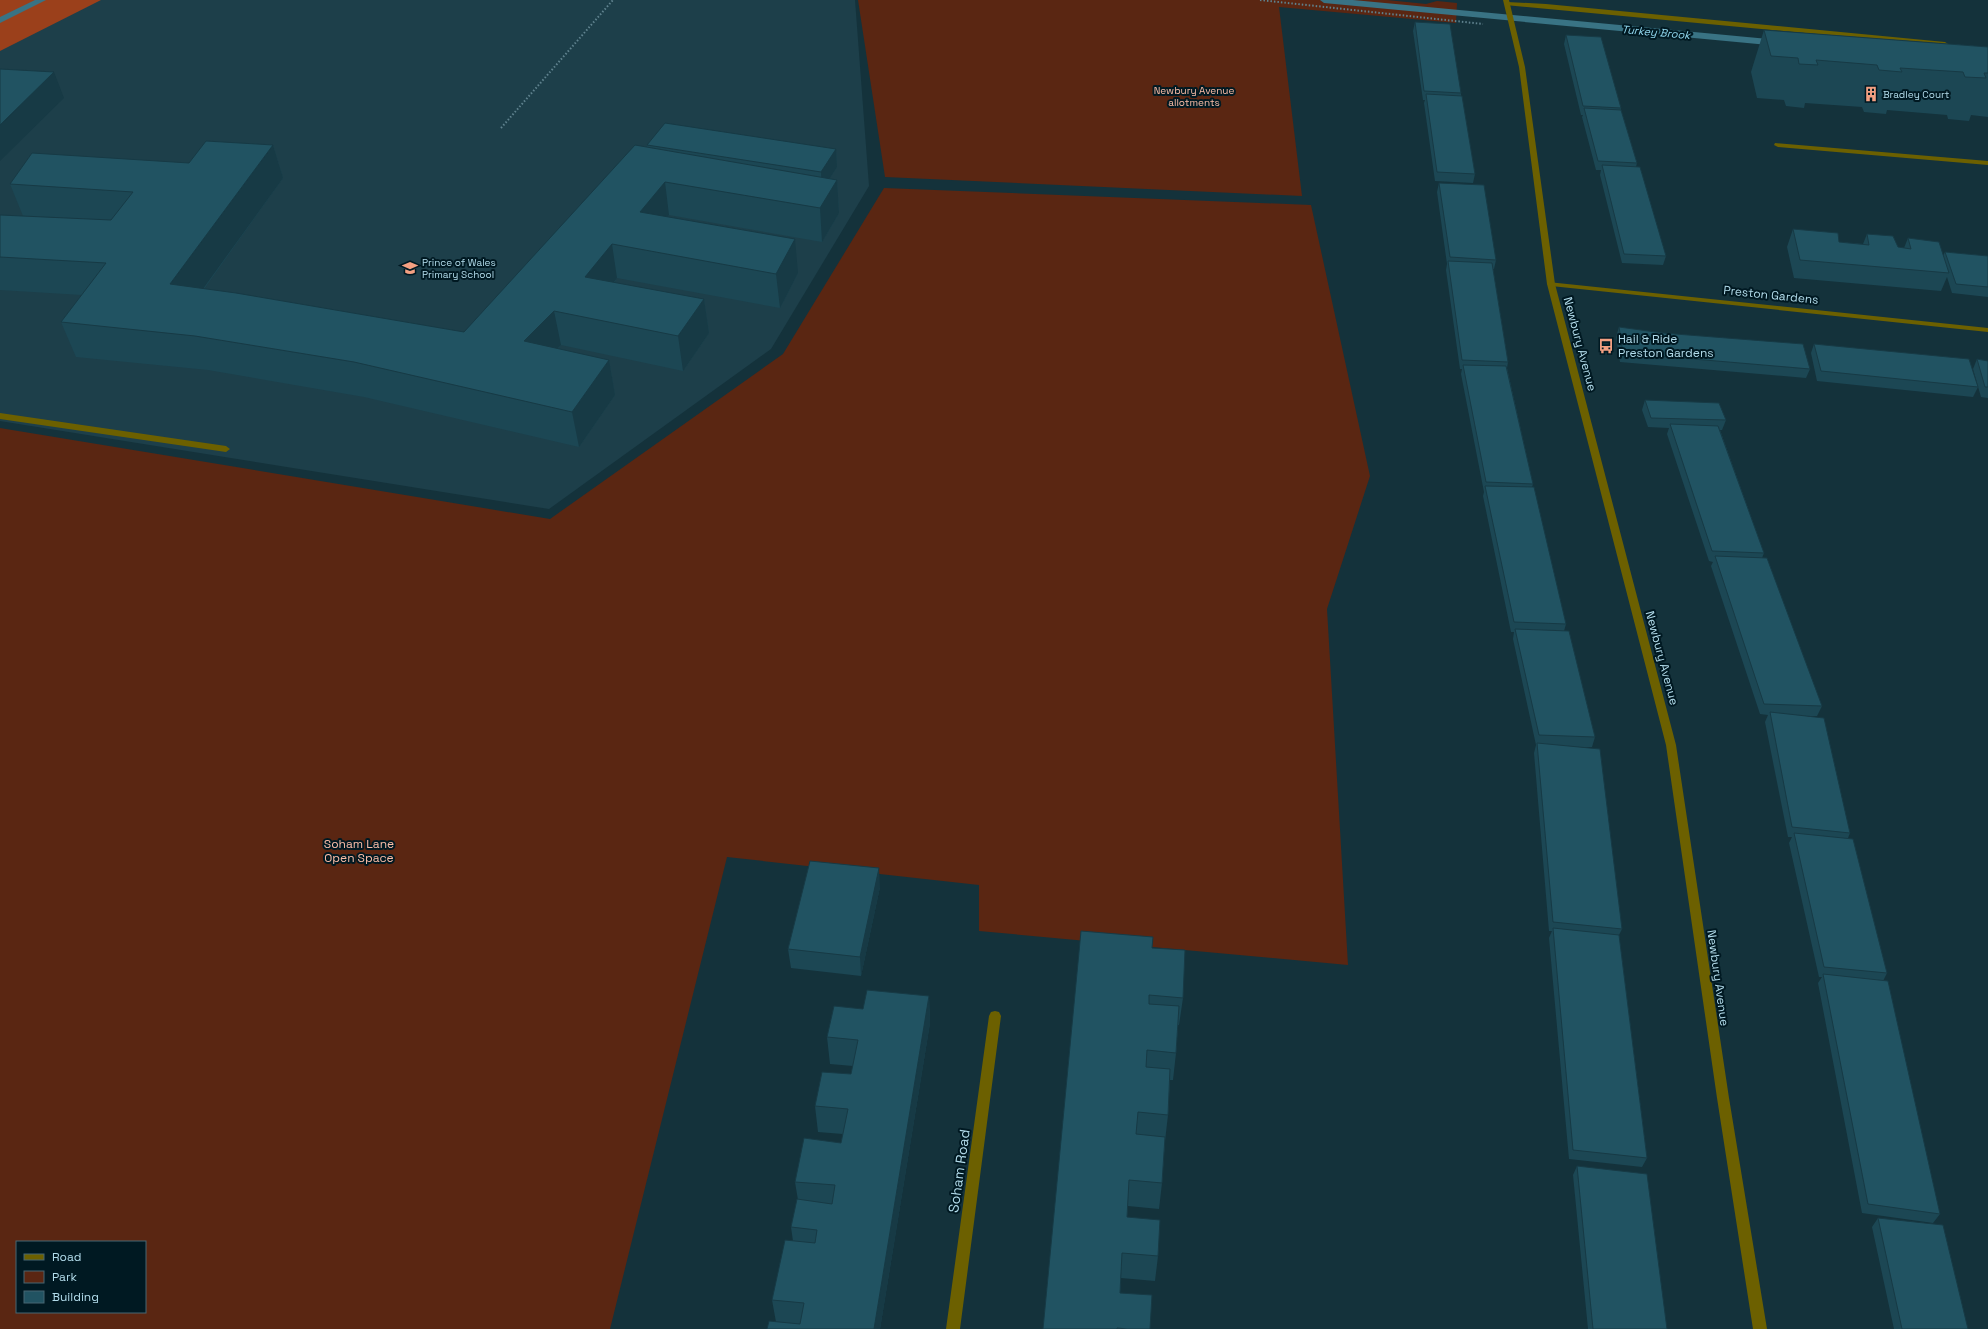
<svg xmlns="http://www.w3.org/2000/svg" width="1988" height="1329" viewBox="0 0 1988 1329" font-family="'Space Grotesk',sans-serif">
<rect width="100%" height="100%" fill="#14323b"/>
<path fill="#1d3f4a" d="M51 0H855L869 186 771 349 549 509 0 421V26Z"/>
<path fill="#5a2612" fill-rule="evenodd" d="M858 0H1387L1426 4 1437 1 1457 3 1456 23 1279 7 1302 196 885 177Z
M884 188 1311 205 1370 476 1327 609 1348 965 979 931V885L727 857 610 1329H0V428L550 519 783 354ZM17 1242H145V1312H17Z"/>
<path fill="#9b401b" d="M0 0H101L0 51Z"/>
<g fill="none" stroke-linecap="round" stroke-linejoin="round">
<path fill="#397384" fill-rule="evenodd" d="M35 0H46L0 23V17Z
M1320 0H1353L1779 40 1784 43 1779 46 1324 3Z"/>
<path stroke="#5f828e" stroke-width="2" stroke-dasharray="1.5 2" stroke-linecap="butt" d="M1260 0 1483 24
M501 128 613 0"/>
<path fill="#6c6000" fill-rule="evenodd" d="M1507 2 1546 4 1945 42 1948 44 1945 46 1505 5V3Z
M1775 143 1988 161V165L1778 147 1774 145Z
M0 413 226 446 230 449 226 452 0 419Z"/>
<path fill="#6c6000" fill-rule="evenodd" d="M1548 282 1988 328V332L1551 286 1547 284Z
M995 1011 999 1012 1001 1016 960 1329H946L989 1016 991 1012Z"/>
<path fill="#6c6000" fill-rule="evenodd" d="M1503 0H1509L1525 67 1555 284 1676 745 1729 1098 1767 1329H1753L1717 1098 1666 745 1547 284 1519 67Z"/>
</g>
<path fill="#1c4754" d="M1415 22 1461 93V96L1475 174 1473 183 1435 181 1424 103 1425 100H1423L1413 31Z
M1764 30 1988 47V117L1971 115 1969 121 1948 119 1947 115 1887 110 1886 114 1864 112 1862 107 1805 103 1804 108 1786 106 1784 100 1757 98 1751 72Z
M1566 35 1621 108V110L1637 163 1636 167 1666 256 1663 265 1622 263 1600 175 1601 170H1596L1582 117 1583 115H1581L1564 44Z
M273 145 283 178 204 289 464 332 647 147V145L836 149 837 167 829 179 837 180 839 213 822 242 669 215 668 217 798 273 780 308 617 278 614 283 704 299 709 333 683 371 561 345 558 349 609 360 615 395 579 447 364 397 208 370 76 357 61 322 82 295 0 290V215L23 216 10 184 189 163Z
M1439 183 1496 260 1494 269H1493L1508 362 1507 368 1533 484 1532 487 1566 624 1564 631 1595 737 1592 747H1574L1622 929 1619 935 1647 1158 1642 1167 1569 1159 1549 938 1552 931H1549L1534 753 1536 745 1513 639 1514 632H1511L1483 496 1484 492 1461 374 1462 369H1460L1446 270 1447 264 1437 192Z
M1793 229 1839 242 1863 244 1867 234 1898 247 1904 248 1908 238 1943 256 1945 252 1988 256V297L1952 293 1947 277 1941 291 1794 278 1787 247Z
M1619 327 1810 369 1806 378 1620 362 1616 337Z
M1814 344 1978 387 1973 397 1817 381 1811 353Z
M1977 359 1988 361V398L1981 397 1973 369Z
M1645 400 1726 420 1722 430H1720L1764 553 1762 558 1822 706 1817 716H1807L1850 833 1848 838 1887 973 1883 981 1940 1214 1933 1223 1862 1213 1818 983 1822 977H1819L1789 843 1792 837H1788L1765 722 1768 715 1760 714 1711 566 1713 562 1709 561 1667 434 1669 428 1648 427 1642 410Z
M880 887 861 976 791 968 788 949Z
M1152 948 1183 998 1179 1025H1178L1176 1053 1173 1080H1170L1168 1115 1165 1141 1162 1183 1159 1209 1128 1206 1127 1217 1158 1256 1155 1281 1121 1278 1120 1293 1150 1329H1043Z
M929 996 930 1023 880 1329H767L776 1322 772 1300 793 1241 791 1227 798 1200 795 1182 841 1143 843 1134 818 1132 815 1106 851 1074 853 1066 830 1064 827 1037 863 1009Z
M1577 1166 1667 1329H1588L1573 1175Z
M1878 1218 1968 1329H1894L1872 1227Z"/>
<path fill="#173a45" d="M54 72 64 98 0 161V125Z
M273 145 283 178 182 318 170 284Z
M836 149 837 167 822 190 821 172Z
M837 180 839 213 822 242 820 208Z
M665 182 669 215 646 245 640 212Z
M795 239 798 273 780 308 776 274Z
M612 244 617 278 591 311 585 277Z
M704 299 709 333 683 371 678 336Z
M554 311 561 345 531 375 524 341Z
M609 360 615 395 579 447 572 412Z
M879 868 880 887 861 976 860 957Z
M929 996 930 1023 880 1329H874Z"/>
<path fill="#215362" stroke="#173a45" d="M1415 22 1450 24 1461 93 1424 91Z
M1764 30 1988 47V73H1984L1986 78 1965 77 1963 72 1900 68 1902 72 1879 70 1877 65 1816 60 1818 65 1799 64 1798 58 1771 56Z
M1566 35 1601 37 1621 108 1583 106Z
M0 69 54 72 0 125Z
M1426 94 1462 96 1475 174 1437 172Z
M1584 108 1621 110 1637 163 1598 161Z
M665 123 836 149 821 172 647 145Z
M206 141 273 145 170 284 236 293 464 332 635 145 837 180 820 208 665 182 640 212 795 239 776 274 612 244 585 277 704 299 678 336 554 311 524 341 609 360 572 412 354 362 195 336 61 322 106 263 0 257V215L111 220 133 192 10 184 32 153 189 163Z
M1602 165 1640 167 1666 256 1624 254Z
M1439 183 1484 185 1496 260 1450 257Z
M1793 229 1838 233 1839 242 1869 245 1867 234 1893 236 1898 247 1911 249 1908 238 1939 242 1949 273 1800 260Z
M1945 252 1988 256V287L1956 284Z
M1448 261 1492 263 1508 362 1462 360Z
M1619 327 1663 333 1803 344 1810 369 1623 353Z
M1814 344 1969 359 1978 387 1821 371Z
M1977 359 1988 361V387H1985Z
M1463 365 1506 366 1533 484 1486 482Z
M1645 400 1719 403 1726 420 1651 418Z
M1670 424 1718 426 1764 553 1712 551Z
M1485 486 1534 487 1566 624 1514 622Z
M1715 556 1767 558 1822 706 1764 704Z
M1515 629 1569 631 1595 737 1539 735Z
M1770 712 1824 718 1850 833 1792 827Z
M1537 743 1600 749 1622 929 1553 922Z
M1794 833 1853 839 1887 973 1824 967Z
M810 861 879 868 860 957 788 949Z
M1553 928 1619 935 1647 1158 1573 1150Z
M1081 931 1153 937 1152 948 1185 950 1183 998 1149 995V1004L1179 1006 1176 1053 1147 1050 1146 1067 1170 1069 1168 1115 1138 1112 1136 1134 1165 1137 1162 1183 1129 1180 1127 1217 1160 1220 1158 1256 1122 1253 1120 1293 1152 1295 1150 1329H1127L1117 1328V1329H1043Z
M1823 974 1888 981 1940 1214 1868 1204Z
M867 990 929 996 874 1329H767L769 1321 800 1324 804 1303 772 1300 785 1240 815 1243 817 1230 791 1227 797 1199 832 1204 835 1185 795 1182 804 1138 841 1143 848 1109 815 1106 822 1072 851 1074 858 1040 827 1037 834 1006 863 1009Z
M1577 1166 1647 1174 1667 1329H1593Z
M1878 1218 1943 1225 1968 1329H1902Z"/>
<defs>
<g id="building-bare" transform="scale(1.2)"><path d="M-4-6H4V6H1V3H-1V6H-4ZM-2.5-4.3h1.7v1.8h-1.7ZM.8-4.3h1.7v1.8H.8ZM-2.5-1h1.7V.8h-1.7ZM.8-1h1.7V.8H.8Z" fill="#f3a082" stroke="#001922" stroke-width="2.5" paint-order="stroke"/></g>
<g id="school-bare" transform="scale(1.2)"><path d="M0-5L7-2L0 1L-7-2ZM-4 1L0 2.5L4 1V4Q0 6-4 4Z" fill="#f3a082" stroke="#001922" stroke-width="2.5" paint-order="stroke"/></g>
<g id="bus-bare" transform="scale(1.2)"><path d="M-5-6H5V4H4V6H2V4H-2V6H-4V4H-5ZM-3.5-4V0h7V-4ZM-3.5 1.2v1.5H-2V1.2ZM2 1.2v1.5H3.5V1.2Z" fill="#f3a082" stroke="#001922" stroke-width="2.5" paint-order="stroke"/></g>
</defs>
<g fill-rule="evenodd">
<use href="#building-bare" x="1871" y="94"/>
<use href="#school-bare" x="410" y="268"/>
<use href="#bus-bare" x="1606" y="346"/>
</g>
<g text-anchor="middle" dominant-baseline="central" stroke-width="4" stroke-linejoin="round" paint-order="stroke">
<g font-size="10" fill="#fbbda7" stroke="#001922">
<text x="1194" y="90">Newbury Avenue<tspan x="1194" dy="12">allotments</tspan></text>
</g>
<g font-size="10" fill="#b2dceb" stroke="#001922" text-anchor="start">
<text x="1883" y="94">Bradley Court</text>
<text x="422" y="262">Prince of Wales<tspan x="422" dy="12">Primary School</tspan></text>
</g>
<g font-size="11" font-style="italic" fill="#90d7ee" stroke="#001922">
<text transform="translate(1656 32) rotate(5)">Turkey Brook</text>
</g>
<g font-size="12" fill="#b2dceb" stroke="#001922">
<text transform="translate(1771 295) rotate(6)">Preston Gardens</text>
<text transform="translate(1580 344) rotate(75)">Newbury Avenue</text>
<text transform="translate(1662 658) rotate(75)">Newbury Avenue</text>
<text transform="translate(1718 978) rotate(82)">Newbury Avenue</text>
</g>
<g font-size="12" fill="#b2dceb" stroke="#001922" text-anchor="start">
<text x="1618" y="339">Hail &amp; Ride<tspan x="1618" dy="14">Preston Gardens</tspan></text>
</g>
<g font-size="12" fill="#fbbda7" stroke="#001922">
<text x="359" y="844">Soham Lane<tspan x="359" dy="14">Open Space</tspan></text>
</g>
<g font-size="14" fill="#b2dceb" stroke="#001922">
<text transform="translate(959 1171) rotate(-82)">Soham Road</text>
</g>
</g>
<rect x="16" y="1241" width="130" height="72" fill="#001922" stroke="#476772"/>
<rect x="24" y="1254" width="20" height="6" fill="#6c6000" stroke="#476772"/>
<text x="52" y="1261" font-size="12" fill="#b2dceb">Road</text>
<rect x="24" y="1271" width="20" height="12" fill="#5a2612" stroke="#476772"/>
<text x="52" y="1281" font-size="12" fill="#b2dceb">Park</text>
<rect x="24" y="1291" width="20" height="12" fill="#215362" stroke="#476772"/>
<text x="52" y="1301" font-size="12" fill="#b2dceb">Building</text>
</svg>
